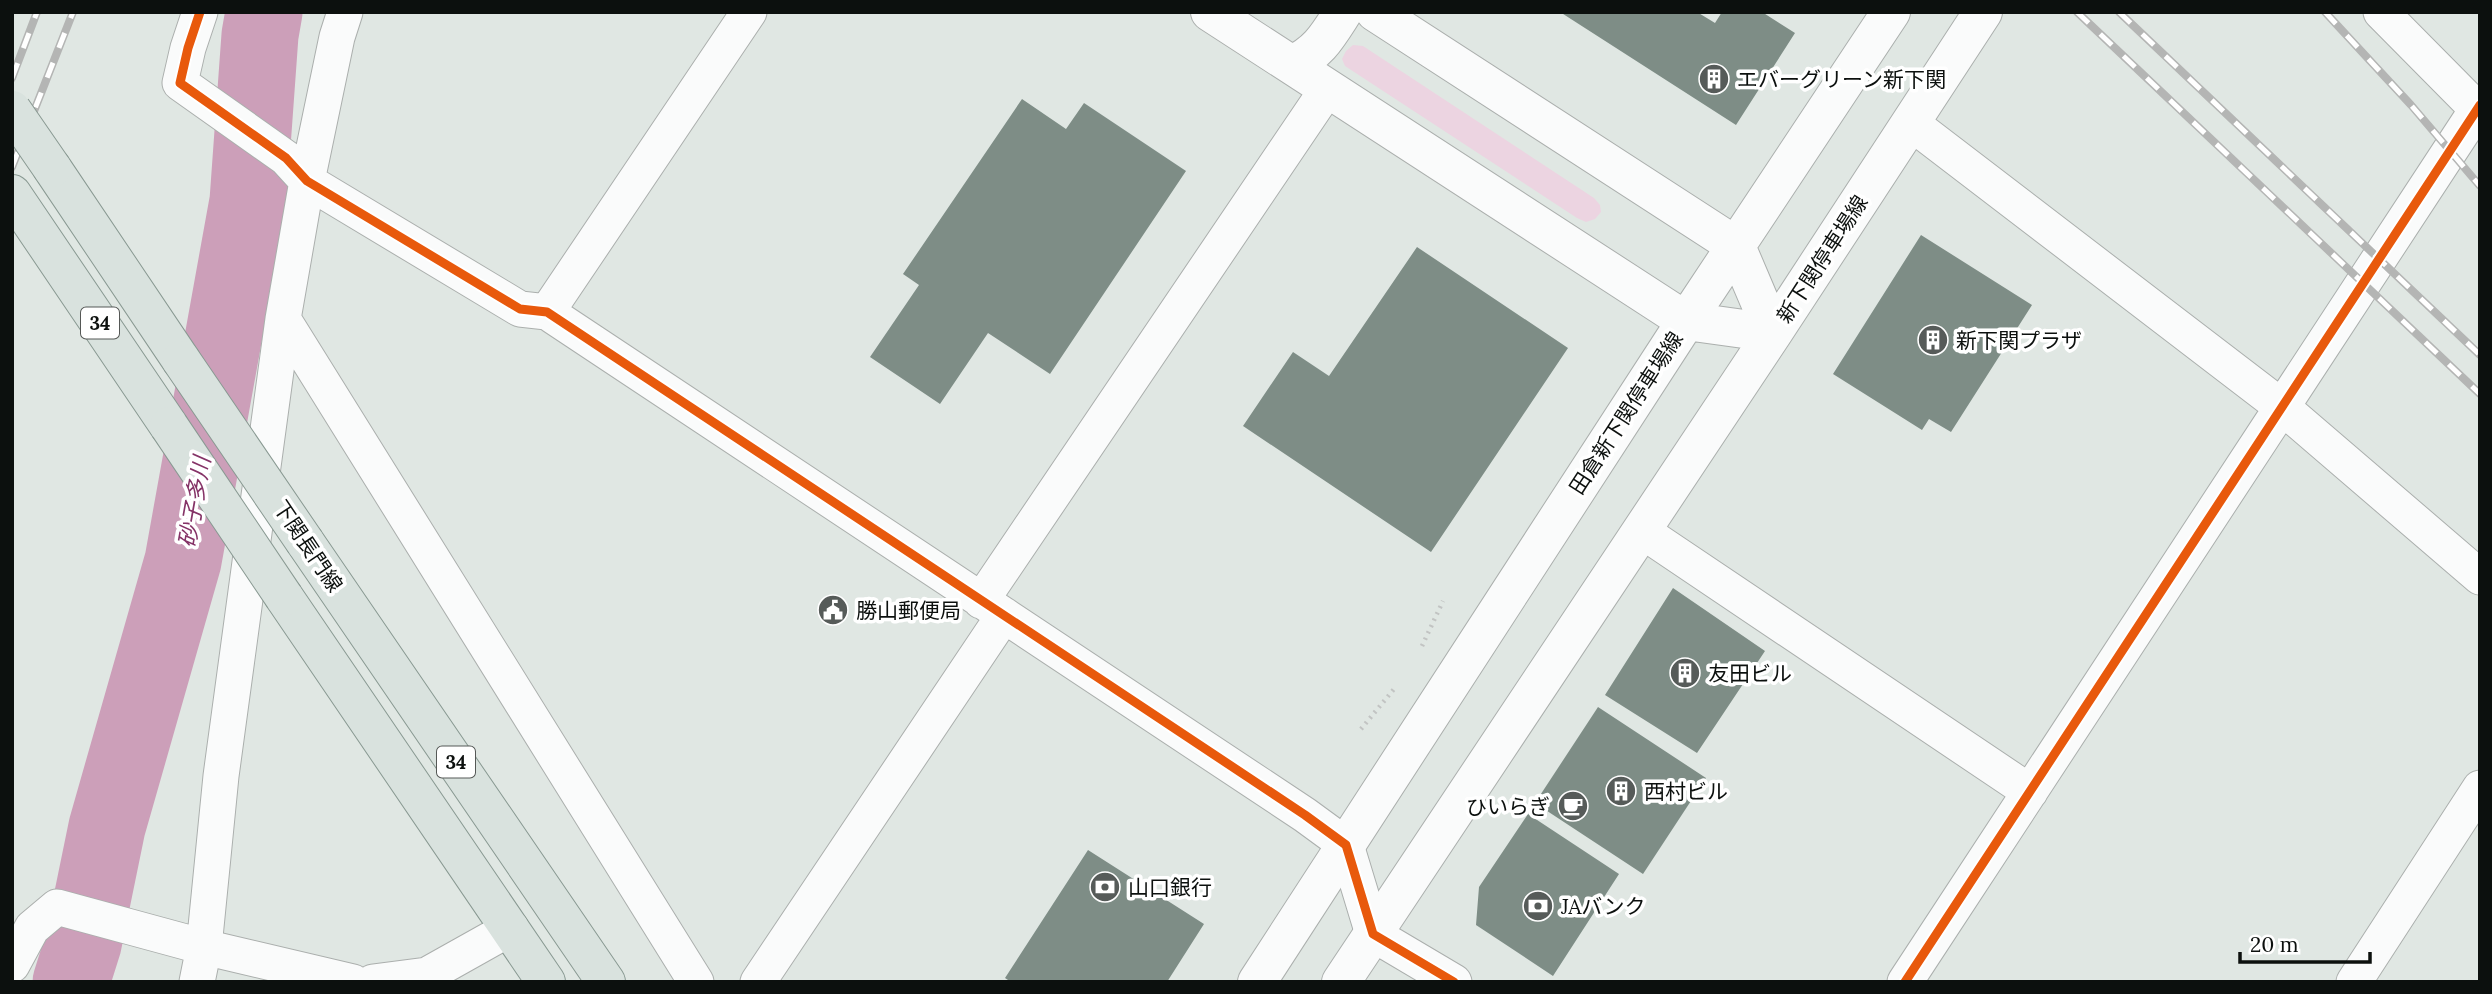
<svg xmlns="http://www.w3.org/2000/svg" width="2492" height="994" viewBox="0 0 2492 994" font-family="Lora,'Noto Sans JP',serif">
<rect width="100%" height="100%" fill="#e0e7e3"/>
<path fill="#ecd4e1" d="M1353 45 1363 46 1594 198 1600 205 1601 212 1595 219 1586 222 1577 218 1345 66 1342 59 1346 51Z"/>
<g fill="none" stroke-linecap="round" stroke-linejoin="round">
<path stroke="#cc9fb9" stroke-width="77" d="M71 982 83 944 107 827 183 561 248 201 260 35 264 12"/>
</g>
<path fill="#7e8d86" d="M1560 12H1697L1715 23 1722 12H1762L1795 33 1736 125Z
M1022 99 1066 129 1084 103 1186 171 1050 374 988 333 940 404 870 357 919 285 903 274Z
M1921 235 2032 305 1951 432 1929 419 1922 430 1833 374Z
M1417 247 1568 348 1431 552 1243 426 1293 352 1329 376Z
M1673 588 1765 651 1697 753 1605 695Z
M1598 707 1706 778 1643 874 1535 803Z
M1528 814 1619 874 1553 976 1476 925 1479 887Z
M1088 850 1204 924 1167 982H1011L1005 978Z"/>
<g fill="none" stroke-linecap="round" stroke-linejoin="round">
<g stroke="#abafad" stroke-width="37">
<path id="minor" d="M200 12 188 48 180 83 286 158 307 181 520 309 547 312 1305 815 1346 845 1373 934 1454 982
M2381 12 2480 112
M1911 123 2282 407 2480 577
M547 312 749 12
M283 319 696 982
M1642 531 2030 792
M981 601 1328 88
M12 965 32 928 57 907 204 947 353 982
M197 982 204 947 221 776 283 319 307 181 337 37 345 12
M373 982 427 975 511 928
M758 982 1004 615
M1905 982 2480 105
M2354 982 2480 788"/>
</g>
<g stroke="#abafad" stroke-width="40">
<path id="secondary" d="M1210 12 1686 321 1773 333
M1375 12 1736 246 1773 333
M1292 65C1319 52 1327 37 1343 12
M1257 982 1686 321 1891 12
M1341 982 1773 333 1983 12"/>
</g>
<g stroke="#899992" stroke-width="40">
<path id="primary" d="M52 168 181 360
M12 194 169 426
M305 542 606 982
M284 597 546 982"/>
</g>
<path stroke="#c2c4c3" stroke-width="4.5" stroke-dasharray="2 5" stroke-linecap="butt" d="M1422 646 1443 601
M1361 729 1394 689"/>
<use href="#minor" stroke="#fafbfb" stroke-width="35"/>
<use href="#secondary" stroke="#fafbfb" stroke-width="38"/>
<use href="#primary" stroke="#d9e2de" stroke-width="38"/>
<g stroke="#b4b5b4" stroke-width="8">
<path id="rail" d="M2077 12 2480 394
M2119 12 2480 355
M2325 12 2411 105 2480 186
M12 78 37 12
M12 167 73 12"/>
</g>
<use href="#rail" stroke="#fff" stroke-width="5" stroke-dasharray="16" stroke-linecap="butt"/>
<g stroke="#899992" stroke-width="40" stroke-linecap="butt">
<path id="primary-bridge" d="M12 110 52 168
M181 360 305 542
M169 426 284 597"/>
</g>
<use href="#primary-bridge" stroke="#d9e2de" stroke-width="38"/>
<g stroke="#fff" stroke-width="13">
<path id="cycleway" d="M200 12 188 48 180 83 286 158 307 181 520 309 547 312 1305 815 1346 845 1373 934 1454 982
M1905 982 2480 105"/>
</g>
<use href="#cycleway" stroke="#e8590c" stroke-width="9"/>
</g>
<defs>
<g id="building-disc" transform="scale(1.575)"><circle r="9.5" fill="#565b59" stroke="#fff"/><path d="M-4-6H4V6H1V3H-1V6H-4ZM-2.5-4.3h1.7v1.8h-1.7ZM.8-4.3h1.7v1.8H.8ZM-2.5-1h1.7V.8h-1.7ZM.8-1h1.7V.8H.8Z" fill="#fff"/></g>
<g id="civic-disc" transform="scale(1.575)"><circle r="9.5" fill="#565b59" stroke="#fff"/><path d="M-.6-6.5H3V-4.5H.6V-3L4-1V1h2V6H-6V1h2V-1L-.6-3ZM-1.2 2.5V6h2.4V2.5Z" fill="#fff"/></g>
<g id="cafe-disc" transform="scale(1.575)"><circle r="9.5" fill="#565b59" stroke="#fff"/><path d="M-5.5-4.5H6V0H3Q3 3.5 0 3.5H-2.5Q-5.5 3.5-5.5 0ZM3-3.2v2h1.7v-2ZM-6 4.5H4V6H-6Z" fill="#fff"/></g>
<g id="bank-disc" transform="scale(1.575)"><circle r="9.5" fill="#565b59" stroke="#fff"/><path d="M-6-4H6V4H-6ZM0-2.3a2.3 2.3 0 1 0 0 4.6a2.3 2.3 0 1 0 0-4.6Z" fill="#fff"/></g>
</defs>
<g fill-rule="evenodd">
<use href="#building-disc" x="1714" y="79"/>
<use href="#building-disc" x="1933" y="340"/>
<use href="#civic-disc" x="833" y="610"/>
<use href="#building-disc" x="1685" y="673"/>
<use href="#building-disc" x="1621" y="791"/>
<use href="#cafe-disc" x="1573" y="806"/>
<use href="#bank-disc" x="1105" y="887"/>
<use href="#bank-disc" x="1538" y="906"/>
</g>
<g text-anchor="middle" dominant-baseline="central" stroke-width="7" stroke-linejoin="round" paint-order="stroke">
<g fill="#fff" stroke="#555856" stroke-width="2">
<rect x="81" y="307.5" width="38" height="31" rx="5"/>
<rect x="437" y="746.5" width="38" height="31" rx="5"/>
</g>
<g font-size="19" font-weight="bold" fill="#0c100e">
<text x="100" y="323">34</text>
<text x="456" y="762">34</text>
</g>
<g font-size="21" fill="#0c100e" stroke="#fff" text-anchor="start">
<text x="1737" y="79">エバーグリーン新下関</text>
<text x="1956" y="340">新下関プラザ</text>
<text x="856" y="610">勝山郵便局</text>
<text x="1708" y="673">友田ビル</text>
<text x="1644" y="791">西村ビル</text>
<text x="1550" y="806" text-anchor="end">ひいらぎ</text>
<text x="1128" y="887">山口銀行</text>
<text x="1561" y="906">JAバンク</text>
</g>
<g font-size="21" fill="#0c100e" stroke="#fff">
<text transform="translate(1822 259) rotate(-57)">新下関停車場線</text>
<text transform="translate(1626 413) rotate(-57)">田倉新下関停車場線</text>
<text transform="translate(308 546) rotate(56)">下関長門線</text>
</g>
<g font-size="23" font-style="italic" fill="#853367" stroke="#fff">
<text transform="translate(194 502) rotate(-80)">砂子多川</text>
</g>
</g>
<rect width="2492" height="994" fill="none" stroke="#0c100e" stroke-width="28"/>
<path d="M2240 952v10h130v-10" fill="none" stroke="#0c100e" stroke-width="3.5"/>
<text x="2250" y="952" font-size="21" fill="#0c100e" stroke="#ffffff" stroke-width="5" paint-order="stroke">20 m</text>
</svg>
